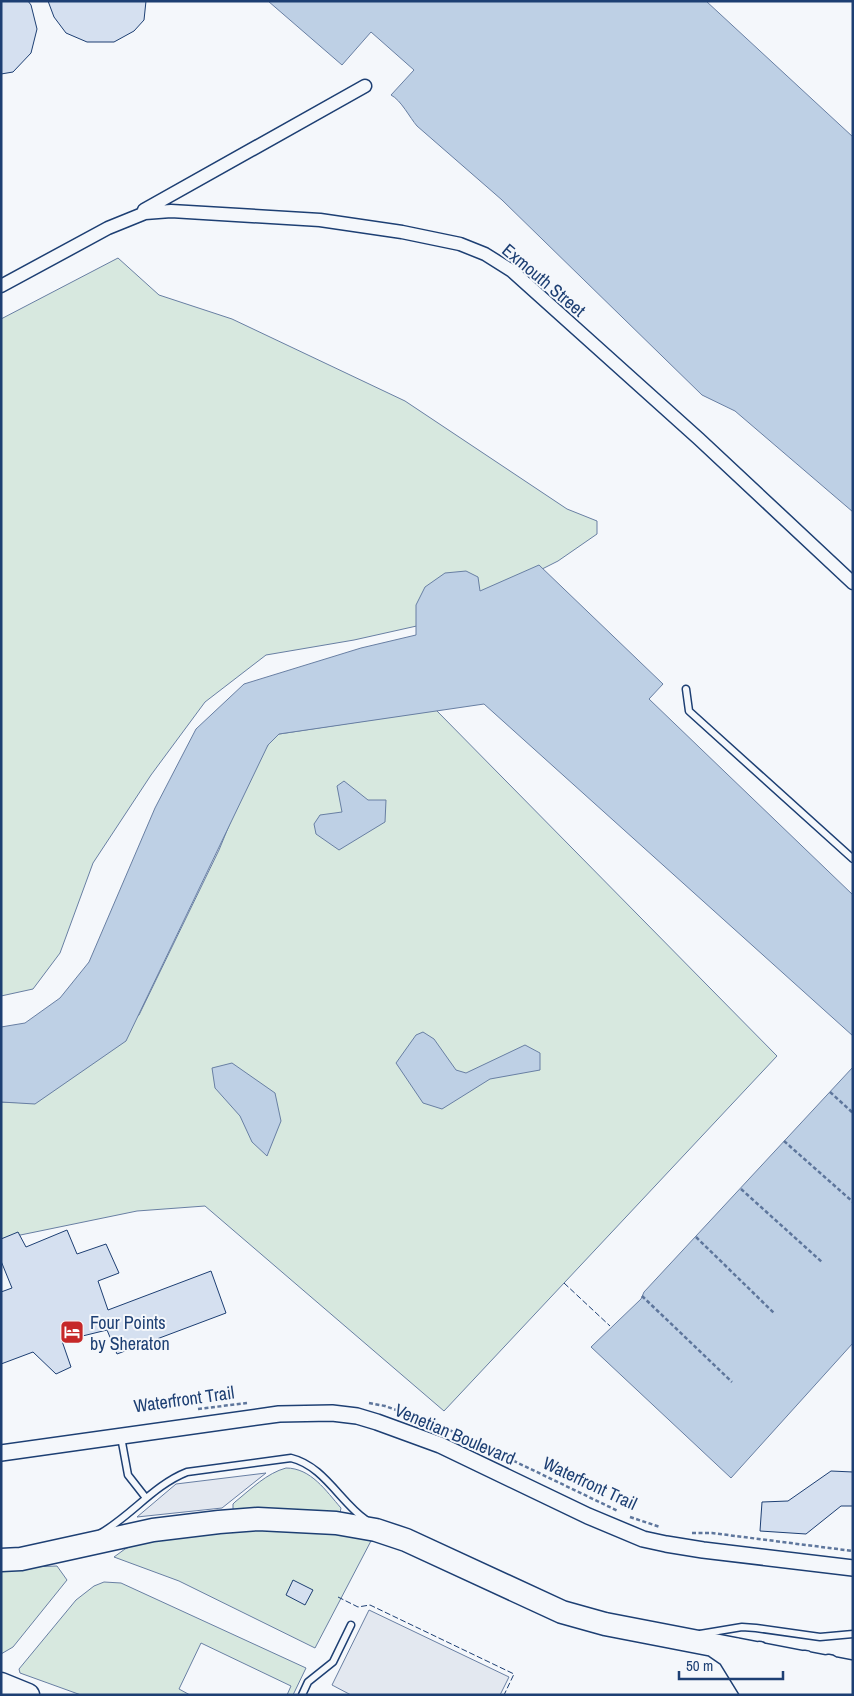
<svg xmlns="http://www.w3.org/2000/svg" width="854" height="1696" viewBox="0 0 854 1696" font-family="'Archivo Narrow',sans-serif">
<rect width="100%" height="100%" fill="#f4f7fb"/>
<path fill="#d7e8df" stroke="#687fa3" d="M118 258 159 295 232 319 405 401 567 509 597 521V534L558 561 439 621 354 640 266 655 205 702 151 775 93 863 60 953 33 989 1 996V319Z
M436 710 777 1056 444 1411 205 1206 137 1211 1 1239V1102L35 1103 139 1015 219 850 255 762 268 745 279 734Z
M286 1468C311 1468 326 1491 341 1508L340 1513 236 1511 233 1509V1504L235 1502C251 1489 267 1473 286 1468Z
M234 1529 311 1530 372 1539 315 1648 179 1581 114 1557 125 1549 138 1543Z
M57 1566 67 1580 13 1647 1 1654V1568Z
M104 1582 121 1583 306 1668 293 1695H287L291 1686 201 1643 179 1689 190 1695H81L20 1673 19 1669 76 1600 94 1586Z"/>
<path fill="#e3e8f0" stroke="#687fa3" d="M266 1473 222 1508 137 1517 176 1484Z
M369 1610 509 1677 500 1695H351L332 1685Z"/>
<path fill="#bed0e5" stroke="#687fa3" d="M268 1H706L853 137V512L735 411 702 395 502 200 417 126C410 118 401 100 391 95L414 70 371 32 342 65Z
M539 565 663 684 649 699 853 895V1036L484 704 279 734 268 745 126 1041 35 1104 1 1102V1027L25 1023 60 998 89 962 155 808 196 729 244 684 361 648 416 635V605L425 587 445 573 466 571 478 577 480 591Z
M344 781 368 800H386L385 822 339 850 316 834 314 824 320 815 342 812 337 786Z
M423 1032 434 1039 456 1070 466 1073 525 1045 540 1053V1070L490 1079 442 1109 423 1103 396 1063 416 1035Z
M232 1063 275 1093 281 1121 267 1156 252 1142 240 1116 215 1088 212 1068Z
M853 1067V1343L731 1478 591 1347 641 1299 644 1292Z"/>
<path fill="#d5e0f0" stroke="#1d3f73" d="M1 1H28L31 5 37 29 31 53 13 72 1 74Z
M48 1H146L144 20 134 31 114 42H87L66 33 54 17Z
M67 1230 77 1254 106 1244 119 1273 98 1281 108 1310 211 1271 226 1313 117 1354 107 1330 62 1341 71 1367 56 1374 33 1352 1 1364V1292L12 1288 1 1261V1239L18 1232 26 1247Z
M831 1471 853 1472V1506H841L806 1534 760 1531 762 1502 788 1501Z
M293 1580 313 1590 305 1605 286 1595Z"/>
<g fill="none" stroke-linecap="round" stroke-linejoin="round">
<g stroke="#1d3f73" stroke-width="9">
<path id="service" d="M686 689 689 711 853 859
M121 1437 128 1475 146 1498
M101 1533C132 1515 154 1485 187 1472L291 1458C324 1466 340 1502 366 1520
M700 1634 742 1627 756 1628 820 1637 853 1634
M302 1695 308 1682 333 1662 351 1625"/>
</g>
<g stroke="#1d3f73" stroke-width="15">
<path id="minor" d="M144 210 365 86
M1 286 108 228 145 213 171 211 320 220 402 232 460 244 485 254 512 271 699 439 853 583"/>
</g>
<g stroke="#1d3f73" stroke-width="18">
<path id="tertiary" d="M1 1453 279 1414 332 1413 357 1416 377 1422 440 1445 588 1516 643 1539 666 1544 703 1550 853 1568"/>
</g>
<g stroke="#1d3f73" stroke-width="25">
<path id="motorway" d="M1 1560 21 1559 153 1530 219 1522 258 1519 336 1523 376 1530 406 1540 562 1612 605 1624 853 1672
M713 1645 729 1656 753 1695
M735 1649 751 1662 772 1695
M759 1653 774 1664 793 1695
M805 1662 819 1673 833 1695
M791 1665 811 1695
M829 1666 841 1676 853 1695
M1 1684 28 1695"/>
</g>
<path stroke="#5e769c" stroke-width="2.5" stroke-dasharray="4 2.5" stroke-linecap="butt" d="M830 1092 853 1113
M784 1141 853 1202
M741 1189 823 1263
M696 1237 775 1314
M642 1296 732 1382
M369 1403 385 1406 439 1425 618 1511
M198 1409 247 1403
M630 1517 660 1527
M692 1533H712L853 1551"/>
<use href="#service" stroke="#f4f7fb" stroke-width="6"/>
<use href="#minor" stroke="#f4f7fb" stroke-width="12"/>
<use href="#tertiary" stroke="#f4f7fb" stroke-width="15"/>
<use href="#motorway" stroke="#f4f7fb" stroke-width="22"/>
<path stroke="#1d3f73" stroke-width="1" stroke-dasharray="6 2.5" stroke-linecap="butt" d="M564 1283 610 1326
M338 1597 358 1607 370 1605 514 1674 504 1695"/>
</g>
<defs>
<g id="hotel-square" transform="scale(1.25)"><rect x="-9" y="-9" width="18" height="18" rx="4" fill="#c62828" stroke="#f4f7fb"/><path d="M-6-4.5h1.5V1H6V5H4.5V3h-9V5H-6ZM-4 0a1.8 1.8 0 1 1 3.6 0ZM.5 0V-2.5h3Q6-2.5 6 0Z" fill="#fff"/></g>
</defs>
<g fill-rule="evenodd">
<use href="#hotel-square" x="72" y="1332"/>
</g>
<g text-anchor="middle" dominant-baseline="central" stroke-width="4" stroke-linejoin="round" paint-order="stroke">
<g font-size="18" fill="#1d3f73" stroke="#f4f7fb">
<text transform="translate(544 280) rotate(40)">Exmouth Street</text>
<text transform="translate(184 1399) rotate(-8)">Waterfront Trail</text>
<text transform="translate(455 1434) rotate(23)">Venetian Boulevard</text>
<text transform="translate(590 1483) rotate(25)">Waterfront Trail</text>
</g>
<g font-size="18" fill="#1d3f73" stroke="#f4f7fb" text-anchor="start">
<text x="90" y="1322">Four Points<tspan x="90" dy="21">by Sheraton</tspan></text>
</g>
</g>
<rect width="854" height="1696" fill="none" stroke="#1d3f73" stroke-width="5"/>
<path d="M679 1671v8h104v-8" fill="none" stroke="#1d3f73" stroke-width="2.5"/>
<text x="686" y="1671" font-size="15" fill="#1d3f73" stroke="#f4f7fb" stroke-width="4" paint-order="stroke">50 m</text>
</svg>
